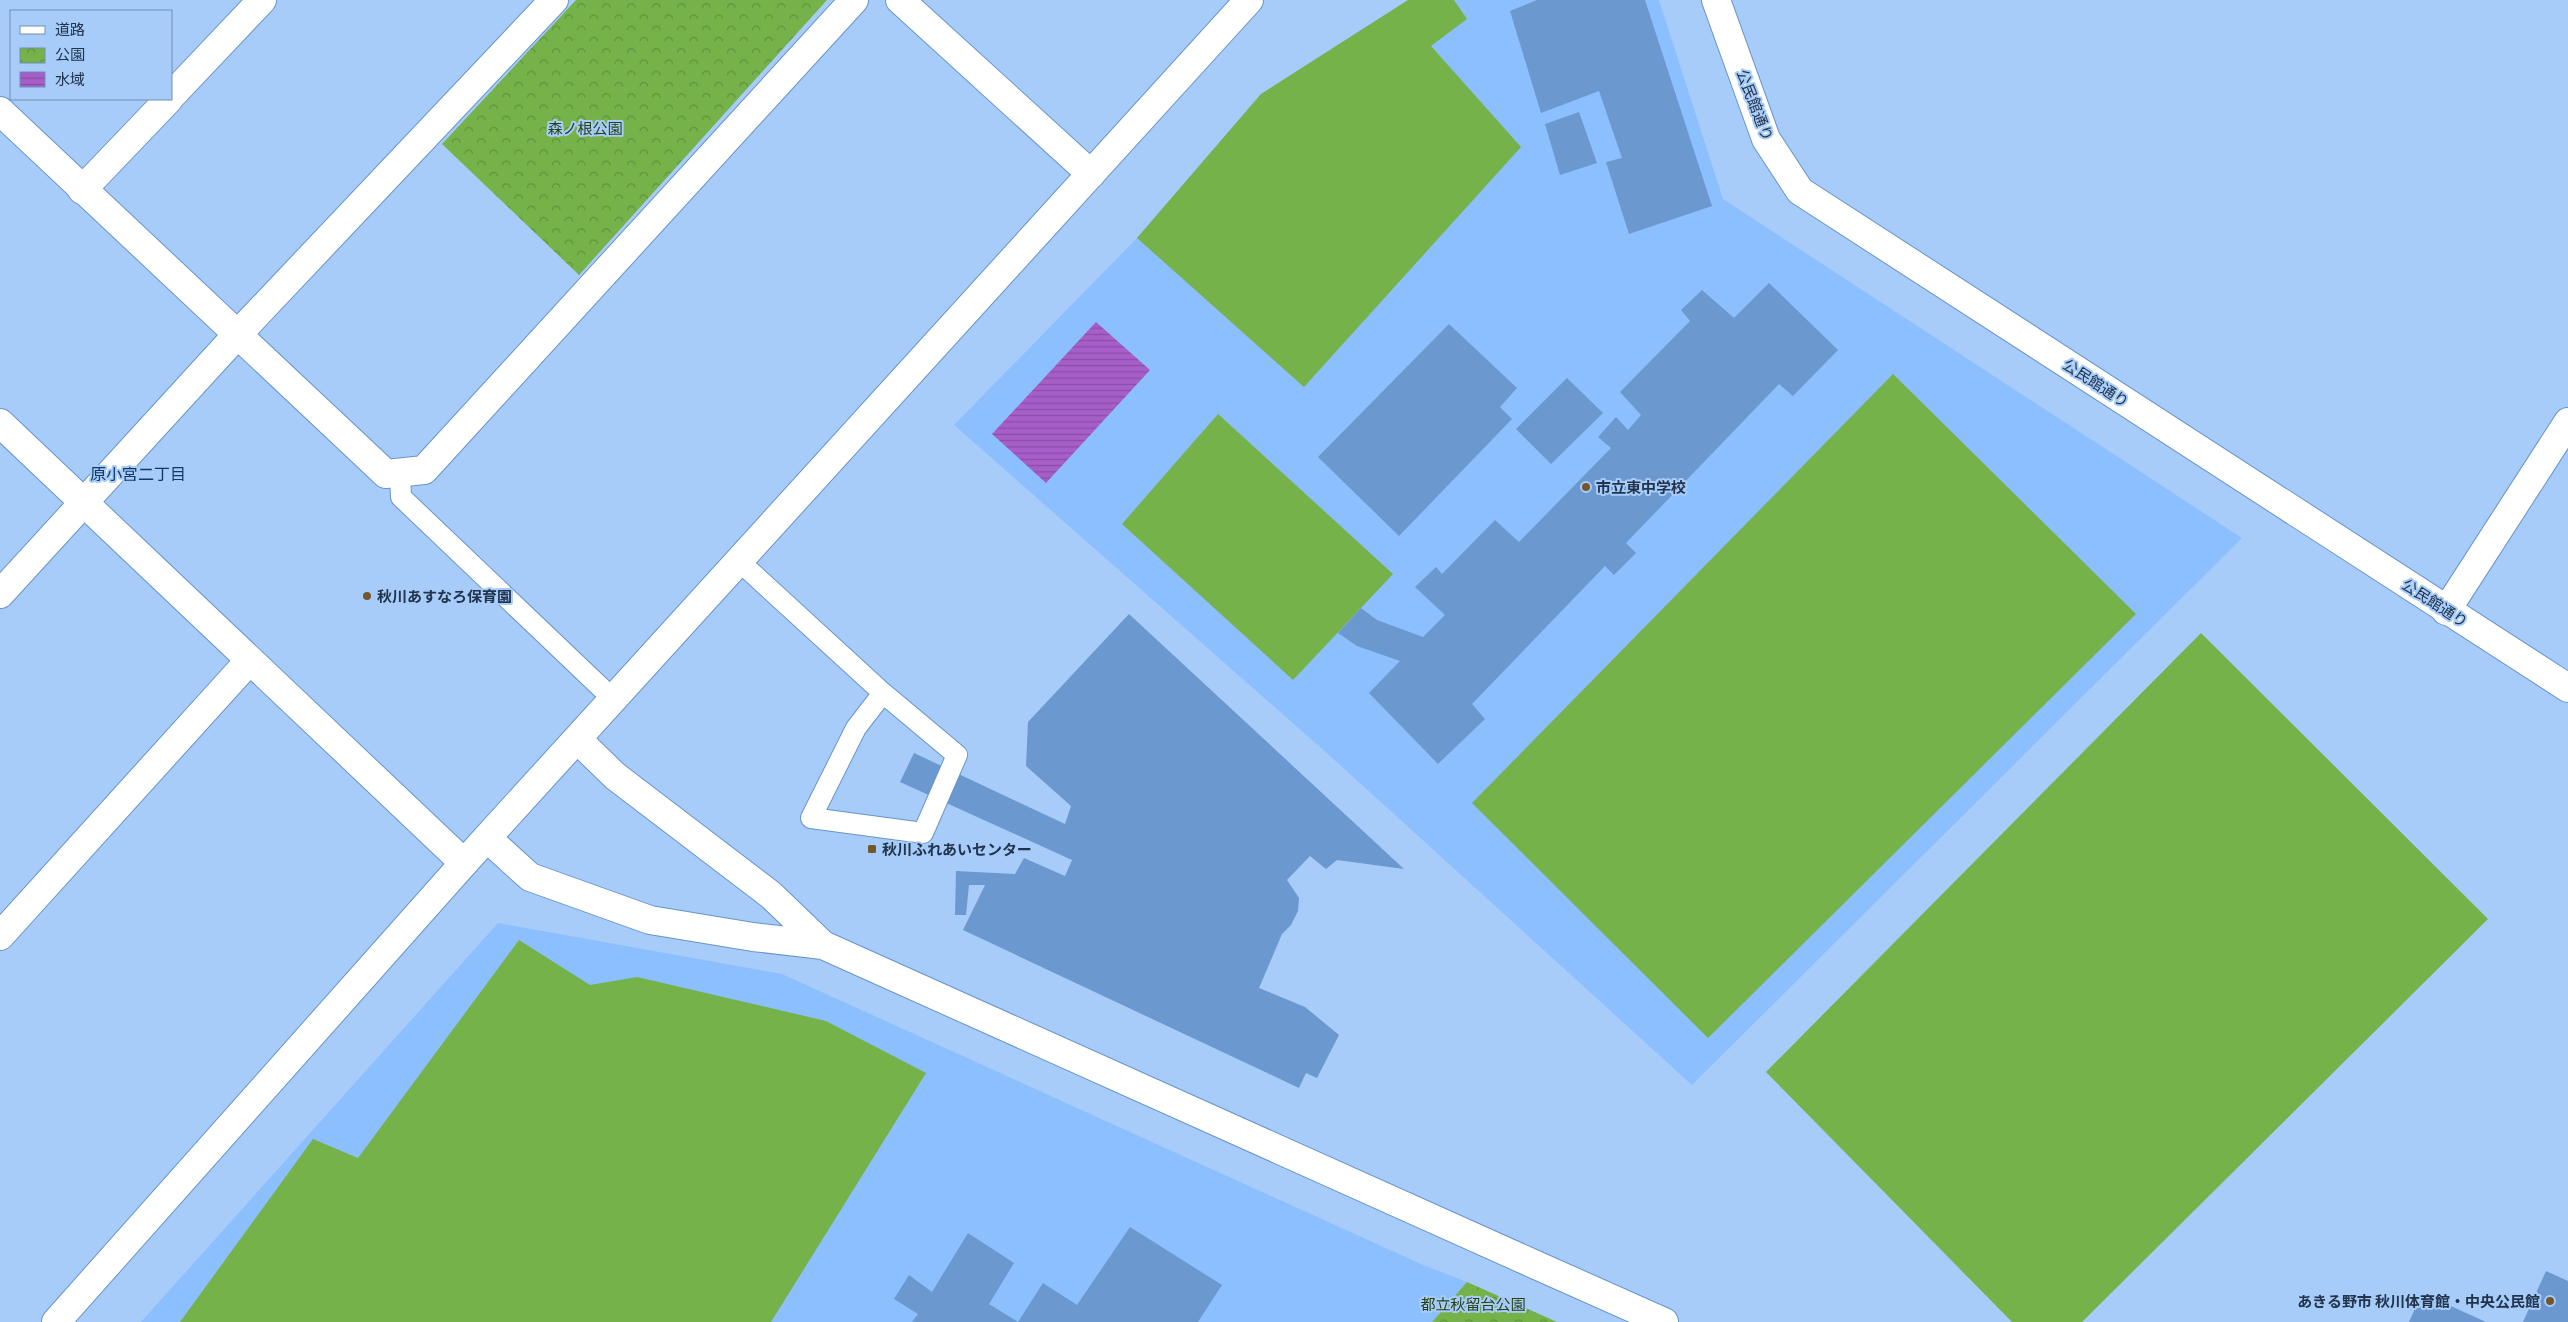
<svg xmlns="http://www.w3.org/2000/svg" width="2568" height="1322" viewBox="0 0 2568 1322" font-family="'PT Sans Narrow','Noto Sans JP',sans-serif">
<defs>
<pattern id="park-crowns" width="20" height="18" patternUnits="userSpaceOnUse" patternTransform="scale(1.25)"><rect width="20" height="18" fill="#75b249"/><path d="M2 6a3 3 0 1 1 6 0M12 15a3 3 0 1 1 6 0" fill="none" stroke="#60923f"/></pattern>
<pattern id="water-rules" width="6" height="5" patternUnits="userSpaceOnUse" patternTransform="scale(1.25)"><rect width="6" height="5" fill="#a75ec9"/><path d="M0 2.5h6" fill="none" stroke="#884ea5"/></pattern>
</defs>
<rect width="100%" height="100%" fill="#a7ccfa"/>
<path fill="#8cbffe" d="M1408 0H1659L1723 199 2242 538 1692 1085 1329 755 954 425 1137 238 1261 94Z
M498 923 782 974 1421 1264 1467 1282 1432 1322H141Z"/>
<path fill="url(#park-crowns)" d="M576 0H827L579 275 442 144Z
M1467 1282 1557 1322H1432Z"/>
<path fill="#75b249" d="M1408 0H1454L1467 19 1431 46 1521 147 1304 387 1137 238 1261 94Z
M1893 374 2136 614 1708 1038 1472 803Z
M1218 414 1393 574 1293 680 1122 524Z
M2201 633 2488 919 2082 1322H2012L1766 1072Z
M519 940 590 985 637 977 826 1021 926 1073 771 1322H180L313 1139 358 1158Z"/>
<path fill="url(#water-rules)" d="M1096 322 1150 370 1046 483 992 434Z"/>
<path fill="#6b98cf" d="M1537 0H1645L1712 206 1629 234 1606 162 1622 158 1599 91 1541 113 1510 11Z
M1579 112 1597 163 1560 175 1545 124Z
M1769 283 1838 350 1793 396 1779 384 1626 543 1636 553 1614 575 1605 566 1472 704 1485 719 1438 764 1369 693 1400 661 1357 646 1338 633 1361 608 1377 620 1423 637 1445 615 1415 587 1436 567 1442 574 1495 520 1519 542 1611 448 1598 437 1616 417 1628 430 1641 415 1620 392 1690 321 1681 310 1702 290 1734 318Z
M1449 324 1517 388 1500 407 1512 419 1399 536 1318 457Z
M1567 378 1603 413 1551 464 1516 429Z
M1129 614 1404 869 1337 860 1326 869 1310 856 1287 880 1299 898 1298 911 1291 925 1282 934 1259 988 1305 1007 1339 1035 1317 1078 1306 1073 1299 1088 963 930 985 885H969L966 915H955L956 871 1015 874 1024 858 1065 876 1072 860 900 782 914 753 1065 824 1071 806 1026 766 1028 722Z
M1130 1227 1222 1285 1198 1322H912L918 1314 894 1299 909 1275 932 1292 968 1233 1014 1263 989 1304 1018 1322 1043 1283 1077 1305Z
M2546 1271 2568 1281V1322H2523Z
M2422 1293 2486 1322H2409Z"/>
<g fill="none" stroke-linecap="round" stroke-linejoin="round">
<g stroke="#6794ca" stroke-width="22">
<path id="service" d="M400 472 401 497 614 700
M739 561 883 693 957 755 923 833 811 818 856 728 883 693"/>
</g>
<g stroke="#6794ca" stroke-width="30">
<path id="pedestrian" d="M1536 1265 1664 1322"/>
</g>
<g stroke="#6794ca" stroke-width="30">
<path id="minor" d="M900 0 1091 174
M171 96 262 0
M0 111 386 474 424 470 854 0
M82 190 169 99
M0 423 464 863
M0 594 237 335 554 0
M2446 611 2568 422
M578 740 615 776 771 895 823 945
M487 838 530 877 650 920 753 937 823 945 1536 1265
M0 936 250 660"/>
</g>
<g stroke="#6794ca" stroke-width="30">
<path id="tertiary" d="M1716 0 1766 139 1800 191 2568 688
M56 1322 464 863 1249 0"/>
</g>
<use href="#service" stroke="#fff" stroke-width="20"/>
<use href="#pedestrian" stroke="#fff" stroke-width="28"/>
<use href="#minor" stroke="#fff" stroke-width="28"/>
<use href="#tertiary" stroke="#fff" stroke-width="28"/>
</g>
<g fill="#74562b" stroke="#a7ccfa" stroke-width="2">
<circle cx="1586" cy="487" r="5"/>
<circle cx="367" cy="596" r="5"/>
<rect x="867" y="844" width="10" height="10" rx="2.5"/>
<circle cx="2550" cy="1301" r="5"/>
</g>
<g text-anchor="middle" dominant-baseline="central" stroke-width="4" stroke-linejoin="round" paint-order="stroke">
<g font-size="15" fill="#21344b" stroke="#a7ccfa">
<text transform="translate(1755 105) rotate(69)">公民館通り</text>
<text transform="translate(2096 383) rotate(33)">公民館通り</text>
<text transform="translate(2435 603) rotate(33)">公民館通り</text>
</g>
<g font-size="15" fill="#264112" stroke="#a7ccfa">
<text x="585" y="128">森ノ根公園</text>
<text x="1473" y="1304">都立秋留台公園</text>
</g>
<g font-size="15" font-weight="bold" fill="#21344b" stroke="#a7ccfa" text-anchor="start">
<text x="1596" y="487">市立東中学校</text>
<text x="377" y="596">秋川あすなろ保育園</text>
<text x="882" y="849">秋川ふれあいセンター</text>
<text x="2540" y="1301" text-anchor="end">あきる野市 秋川体育館・中央公民館</text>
</g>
<g font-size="16" fill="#0f3a6a" stroke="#a7ccfa">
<text x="138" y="474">原小宮二丁目</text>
</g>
</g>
<rect x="10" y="10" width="162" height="90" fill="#a7ccfa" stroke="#718fb4"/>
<rect x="20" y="26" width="25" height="8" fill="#ffffff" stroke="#718fb4"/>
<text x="55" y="35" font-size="15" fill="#21344b">道路</text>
<rect x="20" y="48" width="25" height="15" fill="url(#park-crowns)" stroke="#718fb4"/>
<text x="55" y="60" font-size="15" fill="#21344b">公園</text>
<rect x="20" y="72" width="25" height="15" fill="url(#water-rules)" stroke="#718fb4"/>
<text x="55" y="85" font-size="15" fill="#21344b">水域</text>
</svg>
